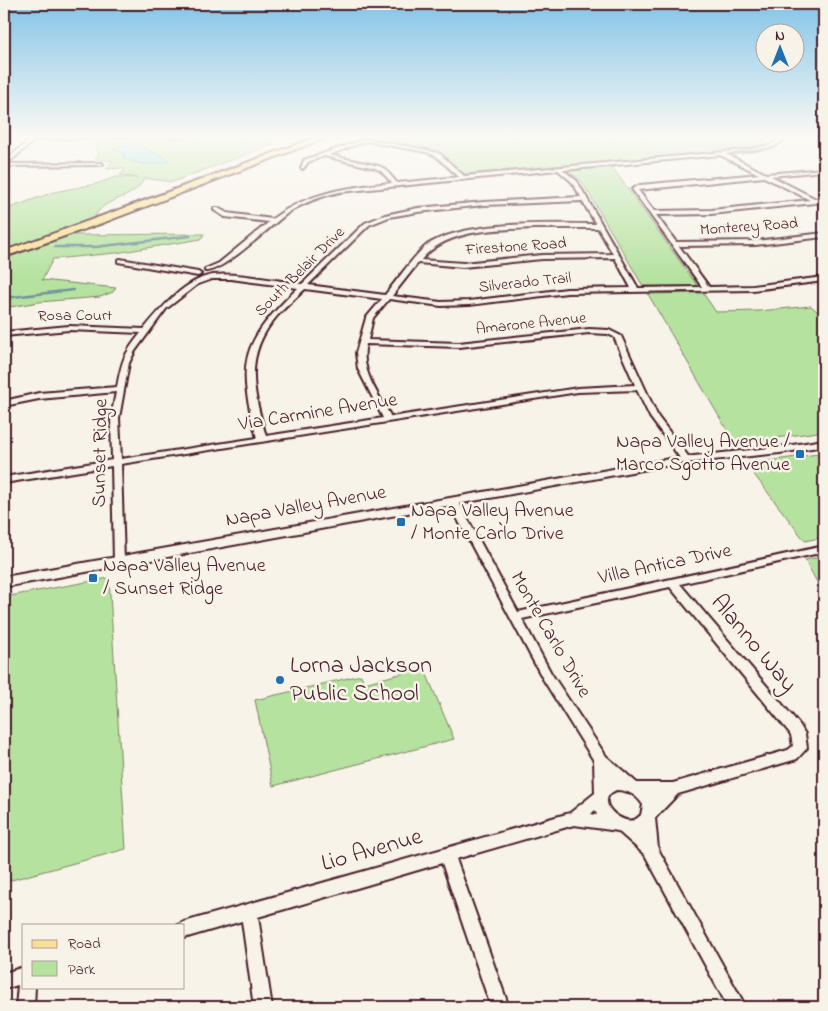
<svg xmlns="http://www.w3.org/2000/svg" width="828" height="1011" viewBox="0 0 828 1011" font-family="'Indie Flower',sans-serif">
<rect width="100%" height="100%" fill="#f7f3e8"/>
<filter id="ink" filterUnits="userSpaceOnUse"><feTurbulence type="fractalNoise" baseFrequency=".02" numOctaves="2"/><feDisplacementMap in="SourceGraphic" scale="10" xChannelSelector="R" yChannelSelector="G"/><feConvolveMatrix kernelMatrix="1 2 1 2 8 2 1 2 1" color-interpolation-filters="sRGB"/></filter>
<g filter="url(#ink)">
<path fill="#b6e2a0" stroke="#808066" d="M214 136H270L274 144 172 182 144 178C134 203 101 195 94 220L72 231 74 235 204 234 201 239 116 253 53 259 42 280 116 288 113 292 100 297 39 302 4 308V210L54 192 96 184 116 177 137 178 120 175 124 172V168L106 169 113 161 95 159 99 154 94 142 155 141Z
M355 136H775L761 145 737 150 464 174 445 158 429 151Z
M612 167 697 285 696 286H643L581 180 567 171Z
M703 293 716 312 759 311 811 306 824 317V431L735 444 648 294Z
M818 454 824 463V537L805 541 746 464Z
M824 556V595L805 560Z
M109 578 126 849 4 882V597Z
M424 668 454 739 273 786 255 700 361 675 364 683Z"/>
<path fill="#8cdde8" stroke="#72919c" d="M136 145 166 158 169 161C155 166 134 165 123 158L125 154 113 150 119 146Z"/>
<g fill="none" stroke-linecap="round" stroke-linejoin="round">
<path stroke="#72919c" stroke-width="2.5" d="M55 247H95L190 236
M4 298 73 290"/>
<g stroke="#4a1f2b" stroke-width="4">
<path id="minor" d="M34 136 39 137 184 136 36 139 7 164 101 163 103 164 101 165 4 166V162Z
M783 136H789L774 147 726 154 766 174 824 169V171L771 176 816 199 824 198V202L711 214 656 215 676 242 755 241 824 233V237L755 245 679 246 709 287 753 286 824 277V281L753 290 567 293 469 305 441 306 389 299 373 318 368 340 459 343 589 329 609 330 621 336 658 417 691 460 689 462H683L650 417 637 390 578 392 121 464 124 562 119 566 114 562 112 466 4 483V477L112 460 111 418 116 392 39 399 4 406V401L39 393 117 387C122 360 124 354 141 333L69 330 4 336V332L69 326 144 329C161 308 186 279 213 275 235 272 278 281 302 284L365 223 385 215 418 208 484 202 581 197 572 182 558 170 340 192C322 196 305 202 289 212 272 224 224 272 205 271V269L219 263 269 222 225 217 214 210V208H218L227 213 272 219C308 192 348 187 392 183L381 171 375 168 324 156 308 162 303 169 301 168 304 160 366 139 427 150 440 154 464 176 746 150 771 145ZM366 141 426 152 436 156 459 177 397 183 385 169 379 166 329 155ZM720 155 759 174 640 185 632 189 702 287 638 288 577 181 563 170ZM764 177 810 200 711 210 654 211 638 190ZM582 201 596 224C549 224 466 220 427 245 416 253 395 283 385 295L308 285 369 225 389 217 418 212 484 205ZM535 228H598L613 254 542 255 463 263 421 260C447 228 498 230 535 228ZM615 258 631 288 567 289 469 301 441 302 392 296 418 263 463 267 542 259ZM212 279H231L298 288C241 343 236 361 257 438L121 459 119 418 129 363 135 351 166 309 198 284ZM305 289 382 299 366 318 356 353 358 369 383 418 266 436C253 391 243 355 277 316 286 306 296 298 305 289ZM589 333 608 334 614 337 635 385 578 388 391 417C379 395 359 370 366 344L459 347Z
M120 259 198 272 201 274 198 276 118 262V260Z
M453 498 458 501 518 612 824 546V552L680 584 799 724 805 734 807 748 797 759 678 794 655 818 658 849 746 1007H728L645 855 618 831 574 825 456 859 509 1007H491L442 863 258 917 272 1007H254L242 921 184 938V925H178L184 922 570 813 595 793 594 761 543 679 448 501ZM670 587 789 732 791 735 793 746 788 750 673 783H637L606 756 551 673 522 619ZM616 790C627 790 637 795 643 805L641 815C640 816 635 820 634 820 623 824 600 807 609 795 610 793 613 792 616 790ZM595 810 597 815 591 814Z
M24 967V987H35L34 1007H16L18 985 4 989V973Z"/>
</g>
<g stroke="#4a1f2b" stroke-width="4">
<path id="tertiary" d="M824 440V446L780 453 675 464 4 587V577L675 458 780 447Z"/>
</g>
<g stroke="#4a1f2b" stroke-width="4">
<path id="primary" d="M320 136H331L105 222 4 257V251C110 214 215 174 320 136Z"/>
</g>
<use href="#minor" fill="#f7f3e8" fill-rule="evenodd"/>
<use href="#tertiary" fill="#f7f3e8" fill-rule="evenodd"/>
<use href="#primary" fill="#f9df96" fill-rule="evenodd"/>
</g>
</g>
<linearGradient id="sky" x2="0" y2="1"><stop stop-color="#83c4e8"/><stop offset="0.49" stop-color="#fbfaf5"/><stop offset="1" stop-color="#fbfaf5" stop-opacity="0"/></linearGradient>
<rect width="828" height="278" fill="url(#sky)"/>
<g fill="#1f6fb2" stroke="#f7f3e8" stroke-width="2">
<rect x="795" y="449" width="10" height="10" rx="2.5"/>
<rect x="396" y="517" width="10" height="10" rx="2.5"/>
<rect x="88" y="573" width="10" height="10" rx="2.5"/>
<circle cx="280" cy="680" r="5"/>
</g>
<g text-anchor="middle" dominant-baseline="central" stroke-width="5" stroke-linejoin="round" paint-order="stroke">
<g font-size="16" fill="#4a1f2b" stroke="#f7f3e8">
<text transform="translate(749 227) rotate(-4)">Monterey Road</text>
<text transform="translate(516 247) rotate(-4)">Firestone Road</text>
<text transform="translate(300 272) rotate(-45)">South Belair Drive</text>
<text transform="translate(525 283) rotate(-6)">Silverado Trail</text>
<text x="75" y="316">Rosa Court</text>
<text transform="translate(531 324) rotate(-6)">Amarone Avenue</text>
</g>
<g font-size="20" fill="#4a1f2b" stroke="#f7f3e8">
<text transform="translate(318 413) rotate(-9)">Via Carmine Avenue</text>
<text transform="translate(101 453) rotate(-89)">Sunset Ridge</text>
<text transform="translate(306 507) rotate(-10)">Napa Valley Avenue</text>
<text transform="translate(665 565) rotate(-12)">Villa Antica Drive</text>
<text transform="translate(550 635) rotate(60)">Monte Carlo Drive</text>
</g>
<g font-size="20" fill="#4a1f2b" stroke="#f7f3e8" text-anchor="start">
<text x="790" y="442" text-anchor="end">Napa Valley Avenue /<tspan x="790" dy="23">Marco Sgotto Avenue</tspan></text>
<text x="411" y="511">Napa Valley Avenue<tspan x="411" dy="23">/ Monte Carlo Drive</tspan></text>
<text x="103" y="566">Napa Valley Avenue<tspan x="103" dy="23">/ Sunset Ridge</tspan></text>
</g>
<g font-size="24" fill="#4a1f2b" stroke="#f7f3e8">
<text transform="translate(753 644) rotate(50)">Alanno Way</text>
<text transform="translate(372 851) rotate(-16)">Lio Avenue</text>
</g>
<g font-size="24" fill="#4a1f2b" stroke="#f7f3e8" text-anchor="start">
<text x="290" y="666">Lorna Jackson<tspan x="290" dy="28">Public School</tspan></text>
</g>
</g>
<rect width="828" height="1011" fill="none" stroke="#f7f3e8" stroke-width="20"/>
<rect x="10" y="10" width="808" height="991" fill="none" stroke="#4a1f2b" stroke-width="2" filter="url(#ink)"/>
<rect x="22" y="924" width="162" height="65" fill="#f7f3e8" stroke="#b29e9c"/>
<rect x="32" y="940" width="25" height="8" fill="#f9df96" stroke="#b29e9c"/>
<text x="68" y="948" font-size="15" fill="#4a1f2b">Road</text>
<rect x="32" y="961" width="25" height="15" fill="#b6e2a0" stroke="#b29e9c"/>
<text x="68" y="974" font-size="15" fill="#4a1f2b">Park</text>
<g transform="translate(780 48)"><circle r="24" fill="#f7f3e8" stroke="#b29e9c"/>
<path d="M0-4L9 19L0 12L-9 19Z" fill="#1f6fb2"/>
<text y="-8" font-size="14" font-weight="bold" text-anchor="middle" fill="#4a1f2b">N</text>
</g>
</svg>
